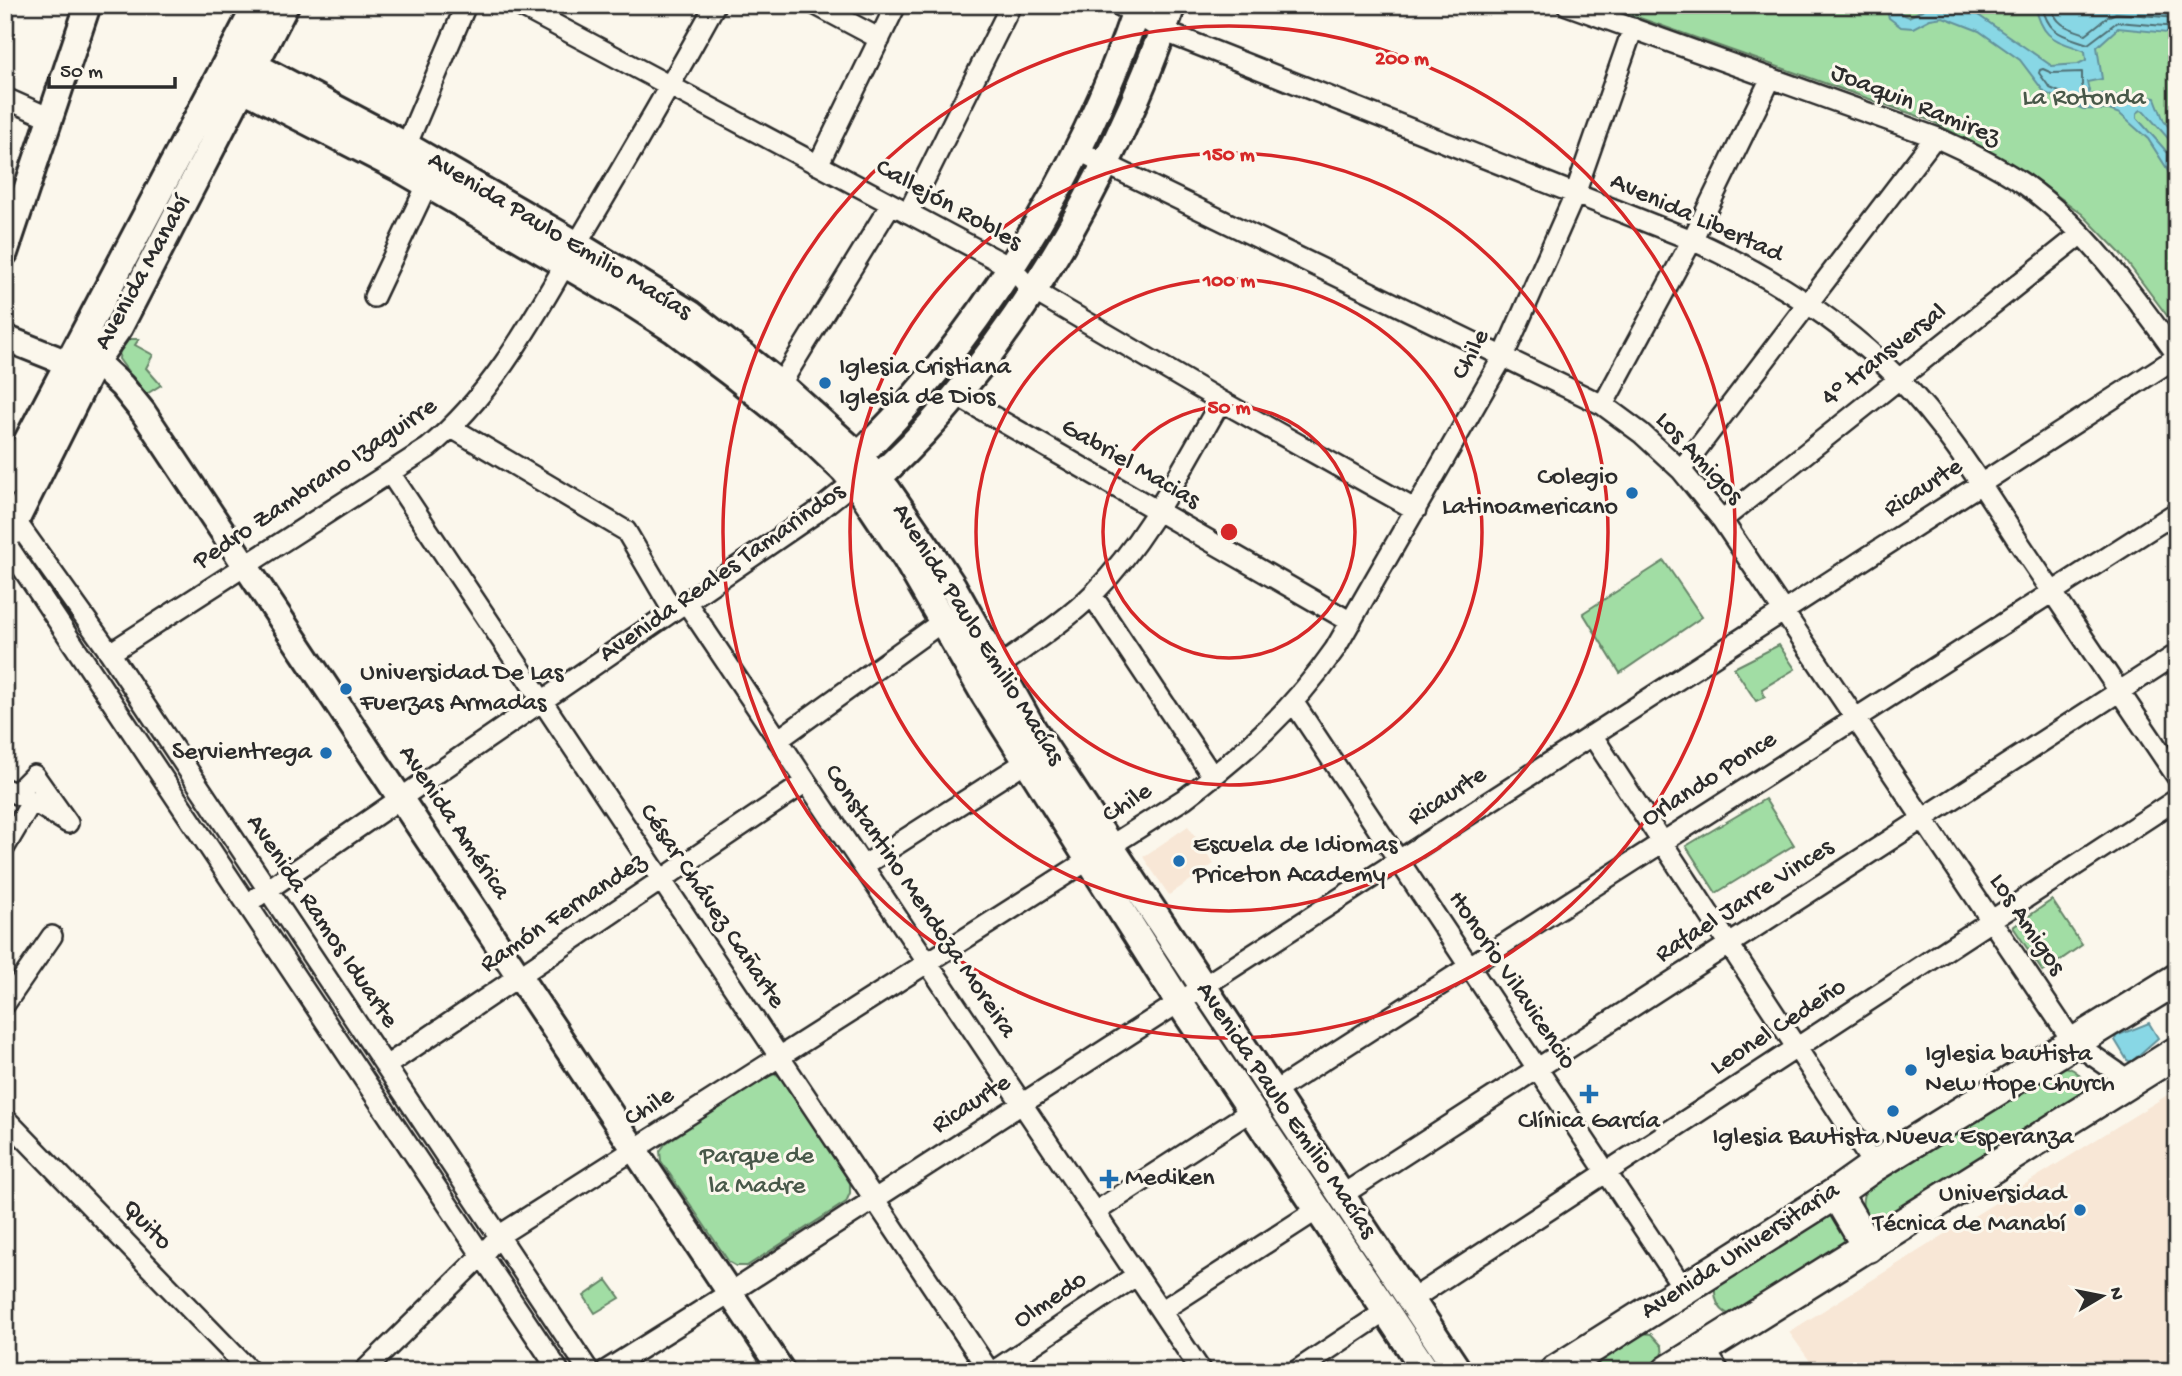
<svg xmlns="http://www.w3.org/2000/svg" width="2182" height="1376" viewBox="0 0 2182 1376" font-family="'Gochi Hand',sans-serif">
<rect width="100%" height="100%" fill="#fbf7ec"/>
<filter id="ink" filterUnits="userSpaceOnUse"><feTurbulence type="fractalNoise" baseFrequency=".0143" numOctaves="2"/><feDisplacementMap in="SourceGraphic" scale="14" xChannelSelector="R" yChannelSelector="G"/><feConvolveMatrix kernelMatrix="1 2 1 2 8 2 1 2 1" color-interpolation-filters="sRGB"/></filter>
<g filter="url(#ink)">
<path fill="#f8e7d6" d="M1188 826 1214 864 1169 895 1143 857Z
M2177 1089V1371H1817L1789 1332Z"/>
<path fill="#a1dda4" stroke="#668468" stroke-width="2" d="M1603 5H2177V329L2120 253 2082 214 2023 170 1932 121Z
M121 339H139L135 345 153 355 146 368 161 385 145 395 119 359Z
M1664 561 1702 617 1620 673 1583 613Z
M1779 645 1795 669 1762 689 1765 697 1756 701 1734 668Z
M1765 799 1794 845 1716 893 1686 846Z
M2052 900 2082 945 2043 972 2013 927Z
M2054 1066C2076 1066 2087 1075 2081 1099L1878 1224C1859 1215 1860 1200 1868 1183Z
M776 1074 784 1080 850 1183V1193L846 1202 747 1266H736L729 1262 661 1161 660 1151 666 1143 766 1077Z
M1831 1214 1843 1221 1849 1241 1734 1316C1720 1313 1714 1301 1715 1287L1819 1217Z
M607 1280 620 1298 595 1313 584 1296Z
M1640 1333 1651 1334 1662 1346 1663 1358 1651 1371H1577Z"/>
<path fill="#88d7e5" stroke="#63929b" stroke-width="2" fill-rule="evenodd" d="M1885 5H1897L1902 14 1909 17 1928 7 1952 5 1975 13 2052 66 2078 64 2086 60 2085 51C2055 39 2043 41 2035 5H2177V34L2118 28 2097 47 2102 79 2087 82 2090 95C2111 92 2113 96 2132 98 2140 99 2146 96 2155 98L2164 121 2177 137V190L2166 167 2148 139 2120 114 2109 110 2083 109 2045 93 2020 60 1979 31 1943 17 1930 19 1913 28 1901 27 1889 18ZM2141 110 2144 111 2175 146 2173 153 2167 152 2137 118V113Z
M2149 1023 2158 1038 2131 1062 2127 1060 2115 1040 2116 1036Z"/>
<g fill="none" stroke-linecap="round" stroke-linejoin="round">
<path stroke="#507075" stroke-width="2" d="M2042 5C2048 35 2063 35 2088 44L2117 22 2177 27
M2051 5C2055 25 2068 28 2086 34L2109 16 2116 13 2177 18
M2043 69 2052 73 2082 72V99L2078 100 2050 88 2039 73 2040 70Z"/>
<g stroke="#2b2b2b" stroke-width="24">
<path id="minor" d="M518 5 1010 267 1032 290 1221 401 1416 510
M816 5 880 39
M1118 5 1135 13 1163 31 1692 240C1768 274 1838 318 1898 378 1946 426 1983 487 2020 544 2072 622 2125 699 2177 777
M1567 5 1935 137C1966 151 1996 165 2024 184 2086 228 2133 294 2177 355
M5 98 50 118
M406 146 466 5
M1077 150 1603 405 1641 433 1681 470 1722 520 2073 1042 2131 1082
M818 165 896 5
M908 213 1011 5
M374 297 427 185
M780 385 891 204
M956 395 1351 622
M1603 405 1692 240 1771 78
M452 428 626 531 673 611
M1681 470 1935 137
M390 473 989 1371
M5 506 110 653 589 1371
M1722 520 2081 234
M5 542 559 1371
M1092 595 1213 777
M686 602 1201 1371
M110 653 428 448C496 392 537 312 581 237 627 160 672 83 715 5
M997 668C1030 644 1066 621 1094 593 1148 538 1183 466 1221 401
M1294 703 1684 1289
M1592 735 1874 1166
M778 740 943 621
M5 789 32 801 68 823 34 775 16 793
M5 847 32 801
M863 866 1027 761
M257 897 814 514 854 482
M5 1004 52 936
M386 1066 806 782
M1272 1093 2177 512
M5 1118 250 1371
M1342 1195 2177 654
M1095 1212 1251 1111
M1411 1300 2177 799
M1161 1311 1317 1210
M1704 1348 1719 1371
M364 1371 482 1255 500 1235 1184 799C1243 754 1292 711 1335 649L1504 355 1575 194 1633 28
M605 1371 731 1292 2177 357
M994 1371 1137 1275
M1296 1371 1386 1311"/>
</g>
<g stroke="#2b2b2b" stroke-width="30">
<path id="tertiary" d="M5 253 88 5
M5 338 70 364 95 361 122 386 143 412 782 1371"/>
</g>
<g stroke="#2b2b2b" stroke-width="32">
<path id="secondary" d="M232 54 406 146 577 245 690 314 780 385 859 456 888 491 930 552 953 587 1033 730 1458 1371
M220 76 403 170 634 304 673 329 735 376 802 430 844 470 862 492 906 558 985 695 1179 1002 1426 1371
M847 467C976 345 1081 174 1138 5
M5 484 257 5
M865 489C1004 368 1112 179 1172 5
M5 541 95 361 119 327 138 290 285 5"/>
</g>
<g stroke="#2b2b2b" stroke-width="35">
<path id="primary" d="M1836 1193 1868 1247
M1555 1371 1836 1193 1874 1166 2177 979
M1668 1371 2177 1052"/>
</g>
<use href="#minor" stroke="#fbf7ec" stroke-width="19"/>
<use href="#tertiary" stroke="#fbf7ec" stroke-width="24"/>
<use href="#secondary" stroke="#fbf7ec" stroke-width="26"/>
<use href="#primary" stroke="#fbf7ec" stroke-width="30"/>
</g>
</g>
<g fill="none" stroke="#d62828" stroke-width="3.5">
<circle cx="1229" cy="532" r="126"/>
<circle cx="1229" cy="532" r="253"/>
<circle cx="1229" cy="532" r="379"/>
<circle cx="1229" cy="532" r="506"/>
</g>
<g fill="#1f6fb2" stroke="#fbf7ec" stroke-width="2.5">
<circle cx="825" cy="383" r="7"/>
<circle cx="1632" cy="493" r="7"/>
<circle cx="346" cy="689" r="7"/>
<circle cx="326" cy="753" r="7"/>
<circle cx="1179" cy="861" r="7"/>
<circle cx="1911" cy="1070" r="7"/>
<path d="M1585.5 1083.5h7v7h7v7h-7v7h-7v-7h-7v-7h7z"/>
<circle cx="1893" cy="1111" r="7"/>
<path d="M1105.5 1168.5h7v7h7v7h-7v7h-7v-7h-7v-7h7z"/>
<circle cx="2080" cy="1210" r="7"/>
</g>
<g text-anchor="middle" dominant-baseline="central" stroke-width="6" stroke-linejoin="round" paint-order="stroke">
<g font-size="26" fill="#485849" stroke="#fbf7ec">
<text x="2084" y="99">La Rotonda</text>
<text x="757" y="1157">Parque de<tspan x="757" dy="30">la Madre</tspan></text>
</g>
<g font-size="26" fill="#2b2b2b" stroke="#fbf7ec">
<text transform="translate(1915 106) rotate(22)">Joaquin Ramirez</text>
<text transform="translate(948 206) rotate(29)">Callejón Robles</text>
<text transform="translate(1696 219) rotate(24)">Avenida Libertad</text>
<text transform="translate(559 237) rotate(31)">Avenida Paulo Emilio Macías</text>
<text transform="translate(144 273) rotate(-61)">Avenida Manabí</text>
<text transform="translate(1472 355) rotate(-62)">Chile</text>
<text transform="translate(1885 356) rotate(-38)">4° transversal</text>
<text transform="translate(1698 459) rotate(47)">Los Amigos</text>
<text transform="translate(1130 465) rotate(30)">Gabriel Macias</text>
<text transform="translate(316 485) rotate(-34)">Pedro Zambrano Izaguirre</text>
<text transform="translate(1924 489) rotate(-33)">Ricaurte</text>
<text transform="translate(723 574) rotate(-35)">Avenida Reales Tamarindos</text>
<text transform="translate(977 635) rotate(58)">Avenida Paulo Emilio Macías</text>
<text transform="translate(1710 780) rotate(-33)">Orlando Ponce</text>
<text transform="translate(1448 797) rotate(-33)">Ricaurte</text>
<text transform="translate(1128 804) rotate(-33)">Chile</text>
<text transform="translate(453 823) rotate(56)">Avenida América</text>
<text transform="translate(919 902) rotate(56)">Constantino Mendoza Moreira</text>
<text transform="translate(1745 902) rotate(-33)">Rafael Jarre Vinces</text>
<text transform="translate(711 907) rotate(56)">César Chávez Cañarte</text>
<text transform="translate(564 914) rotate(-34)">Ramón Fernandez</text>
<text transform="translate(321 922) rotate(56)">Avenida Ramos Iduarte</text>
<text transform="translate(2026 925) rotate(56)">Los Amigos</text>
<text transform="translate(1511 981) rotate(56)">Honorio Vilavicencio</text>
<text transform="translate(1779 1028) rotate(-33)">Leonel Cedeño</text>
<text transform="translate(972 1105) rotate(-33)">Ricaurte</text>
<text transform="translate(650 1108) rotate(-32)">Chile</text>
<text transform="translate(1285 1111) rotate(56)">Avenida Paulo Emilio Macías</text>
<text transform="translate(146 1226) rotate(46)">Quito</text>
<text transform="translate(1741 1252) rotate(-33)">Avenida Universitaria</text>
<text transform="translate(1051 1301) rotate(-34)">Olmedo</text>
</g>
<g font-size="26" fill="#2b2b2b" stroke="#fbf7ec" text-anchor="start">
<text x="839" y="368">Iglesia Cristiana<tspan x="839" dy="30">Iglesia de Dios</tspan></text>
<text x="1618" y="478" text-anchor="end">Colegio<tspan x="1618" dy="30">Latinoamericano</tspan></text>
<text x="360" y="674">Universidad De Las<tspan x="360" dy="30">Fuerzas Armadas</tspan></text>
<text x="312" y="753" text-anchor="end">Servientrega</text>
<text x="1193" y="846">Escuela de Idiomas<tspan x="1193" dy="30">Priceton Academy</tspan></text>
<text x="1925" y="1055">Iglesia bautista<tspan x="1925" dy="30">New Hope Church</tspan></text>
<text x="1589" y="1122" text-anchor="middle">Clínica García</text>
<text x="1893" y="1138" text-anchor="middle">Iglesia Bautista Nueva Esperanza</text>
<text x="1125" y="1179">Mediken</text>
<text x="2066" y="1195" text-anchor="end">Universidad<tspan x="2066" dy="30">Técnica de Manabí</tspan></text>
</g>
</g>
<circle cx="1229" cy="532" r="10" fill="#d62828" stroke="#fbf7ec" stroke-width="3.5"/>
<g font-size="21" text-anchor="middle" font-weight="bold" fill="#d62828" stroke="#fbf7ec" stroke-width="6" stroke-linejoin="round" paint-order="stroke">
<text x="1402" y="64">200 m</text>
<text x="1229" y="160">150 m</text>
<text x="1229" y="286">100 m</text>
<text x="1229" y="413">50 m</text>
</g>
<rect width="2182" height="1376" fill="none" stroke="#fbf7ec" stroke-width="28"/>
<rect x="14" y="14" width="2154" height="1348" fill="none" stroke="#2b2b2b" stroke-width="2.5" filter="url(#ink)"/>
<g transform="translate(2102 1296) rotate(80)" stroke="#fbf7ec" stroke-width="5" paint-order="stroke">
<path d="M0-5L12 26L0 18L-12 26Z" fill="#2b2b2b"/>
<text y="-10" font-size="19" font-weight="bold" text-anchor="middle" fill="#2b2b2b">N</text>
</g>
<path d="M49 77v10h126v-10" fill="none" stroke="#2b2b2b" stroke-width="3.5"/>
<text x="60" y="77" font-size="21" fill="#2b2b2b" stroke="#fbf7ec" stroke-width="5" paint-order="stroke">50 m</text>
</svg>
